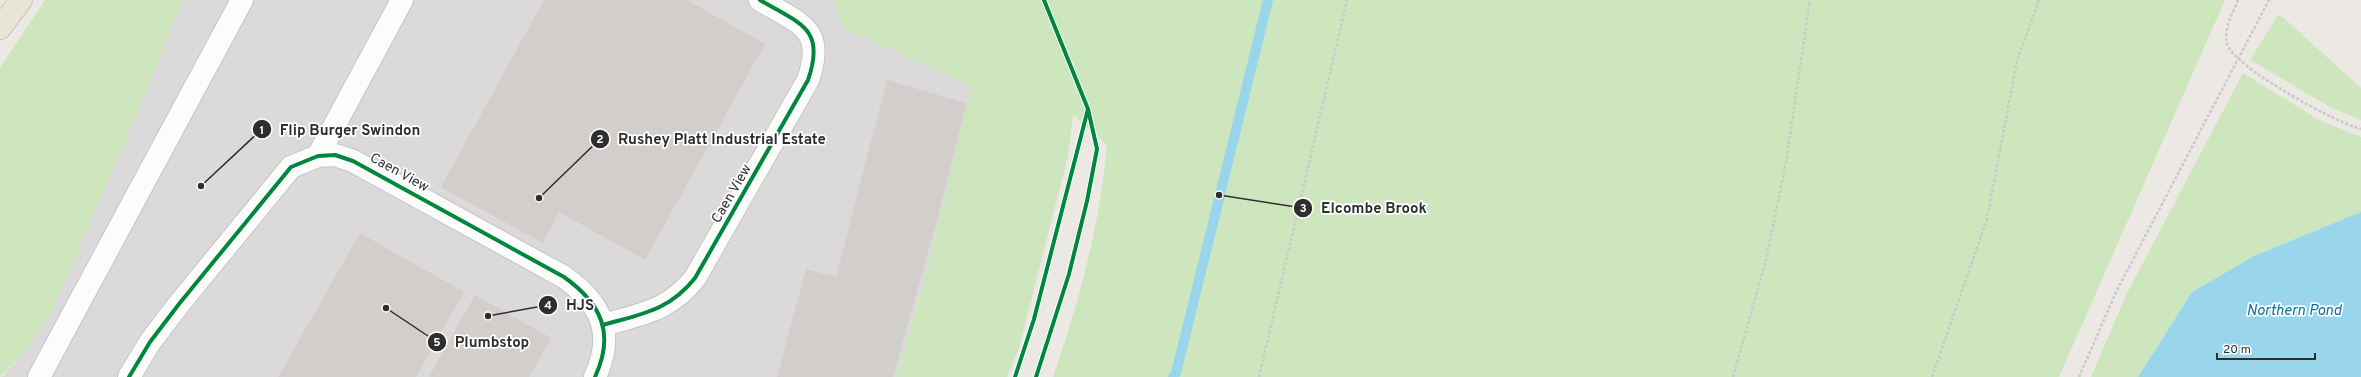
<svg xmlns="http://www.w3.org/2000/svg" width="2361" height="377" viewBox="0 0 2361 377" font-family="Overpass,sans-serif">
<rect width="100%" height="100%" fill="#ece8e4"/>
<path fill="#dcd9db" d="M183 0H895L1001 24 940 377H2L26 351 51 313 146 93Z"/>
<path fill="#cee6be" d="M45 0H183L146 93 51 313 26 351 0 377V68Z
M833 0H2225L2059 377H1053C1079 302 1100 225 1107 145L1073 115 1068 156 1019 348 1007 377H896L929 264 971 86 843 28Z
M2278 15 2285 19 2361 88V120L2330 107 2250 60Z
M2243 73 2319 120 2361 137V212L2254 256 2192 292 2138 377H2091L2126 295Z"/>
<path fill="#99d6ec" d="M2361 212V377H2138L2192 292 2254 256Z"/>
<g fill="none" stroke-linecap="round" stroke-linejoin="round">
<path stroke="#99d6ec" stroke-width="10" d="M1173 377 1176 373 1268 0"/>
</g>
<path fill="#d1cecb" d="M544 0H687L765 44 645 260 559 212 543 243 441 187Z
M887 80 966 103 939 213 893 377H777L806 269 836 277Z
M360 233 464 292 416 377H278Z
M475 295 551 338 529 377H429Z"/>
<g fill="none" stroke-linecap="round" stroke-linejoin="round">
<g stroke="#c5c4c5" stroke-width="24">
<path id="minor" d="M318 156 402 0
M603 325C641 314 669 311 695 278L808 80C826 28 800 24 760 0
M39 377 242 0
M129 377 150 342 179 304 291 167 318 156 335 155 353 161 564 277C602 304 615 334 595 377"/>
</g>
<g stroke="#c6c5c4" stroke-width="24">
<path id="major" d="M0 28 21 0"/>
</g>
<path stroke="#c9c9c8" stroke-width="2.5" stroke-dasharray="3 2" stroke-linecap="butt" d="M2238 0C2233 13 2223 29 2227 44 2234 67 2336 123 2361 129
M1259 377 1347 0
M1733 377 1766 260 1786 162 1810 0
M1932 377 1987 219 2017 61 2039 0
M2079 377 2117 290 2269 0"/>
<use href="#minor" stroke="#fcfcfb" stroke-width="22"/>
<use href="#major" stroke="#e8e4d6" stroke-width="22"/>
<g stroke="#fff" stroke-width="6">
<path id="cycleway" d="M603 325C641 314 669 311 695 278L808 80C826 28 800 24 760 0
M129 377 150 342 179 304 291 167 318 156 335 155 353 161 564 277C602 304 615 334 595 377
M1015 377 1034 319 1088 109
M1036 377 1069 274 1087 201 1097 149 1088 109 1044 0"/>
</g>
<use href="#cycleway" stroke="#00873e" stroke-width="4"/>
</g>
<g text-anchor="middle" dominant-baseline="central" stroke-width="3.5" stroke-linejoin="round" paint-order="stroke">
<g font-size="14" fill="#2e2e2e" stroke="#fff">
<text transform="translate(399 173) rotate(29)">Caen View</text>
<text transform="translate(732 194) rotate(-60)">Caen View</text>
</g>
<g font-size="15" font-style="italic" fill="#0d6fa3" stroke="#fff">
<text x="2294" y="311">Northern Pond</text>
</g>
</g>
<path fill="none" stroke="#2e2e2e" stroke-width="1.5" d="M201 186L262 129M539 198L600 139M1219 195L1303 208M488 316L548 305M386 308L437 342"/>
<g fill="#2e2e2e" stroke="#fff" stroke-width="1.5">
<circle cx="201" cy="186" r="4"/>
<circle cx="539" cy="198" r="4"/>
<circle cx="1219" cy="195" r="4"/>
<circle cx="488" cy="316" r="4"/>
<circle cx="386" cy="308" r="4"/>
<circle cx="262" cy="129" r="10"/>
<circle cx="600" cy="139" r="10"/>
<circle cx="1303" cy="208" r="10"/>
<circle cx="548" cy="305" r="10"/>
<circle cx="437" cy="342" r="10"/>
</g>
<g font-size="12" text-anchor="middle" font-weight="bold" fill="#fff">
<text x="262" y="134">1</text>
<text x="600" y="143">2</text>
<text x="1303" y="212">3</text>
<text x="548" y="309">4</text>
<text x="437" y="346">5</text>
</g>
<g font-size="15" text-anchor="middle" font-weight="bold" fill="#2e2e2e" stroke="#fff" stroke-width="3.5" stroke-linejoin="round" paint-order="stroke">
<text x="350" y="135">Flip Burger Swindon</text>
<text x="722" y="144">Rushey Platt Industrial Estate</text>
<text x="1374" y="213">Elcombe Brook</text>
<text x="580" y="310">HJS</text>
<text x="492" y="347">Plumbstop</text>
</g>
<path d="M2217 353v6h98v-6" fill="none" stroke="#2e2e2e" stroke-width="2"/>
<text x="2223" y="353" font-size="12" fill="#2e2e2e" stroke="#ffffff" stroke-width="3" paint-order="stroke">20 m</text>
</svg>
